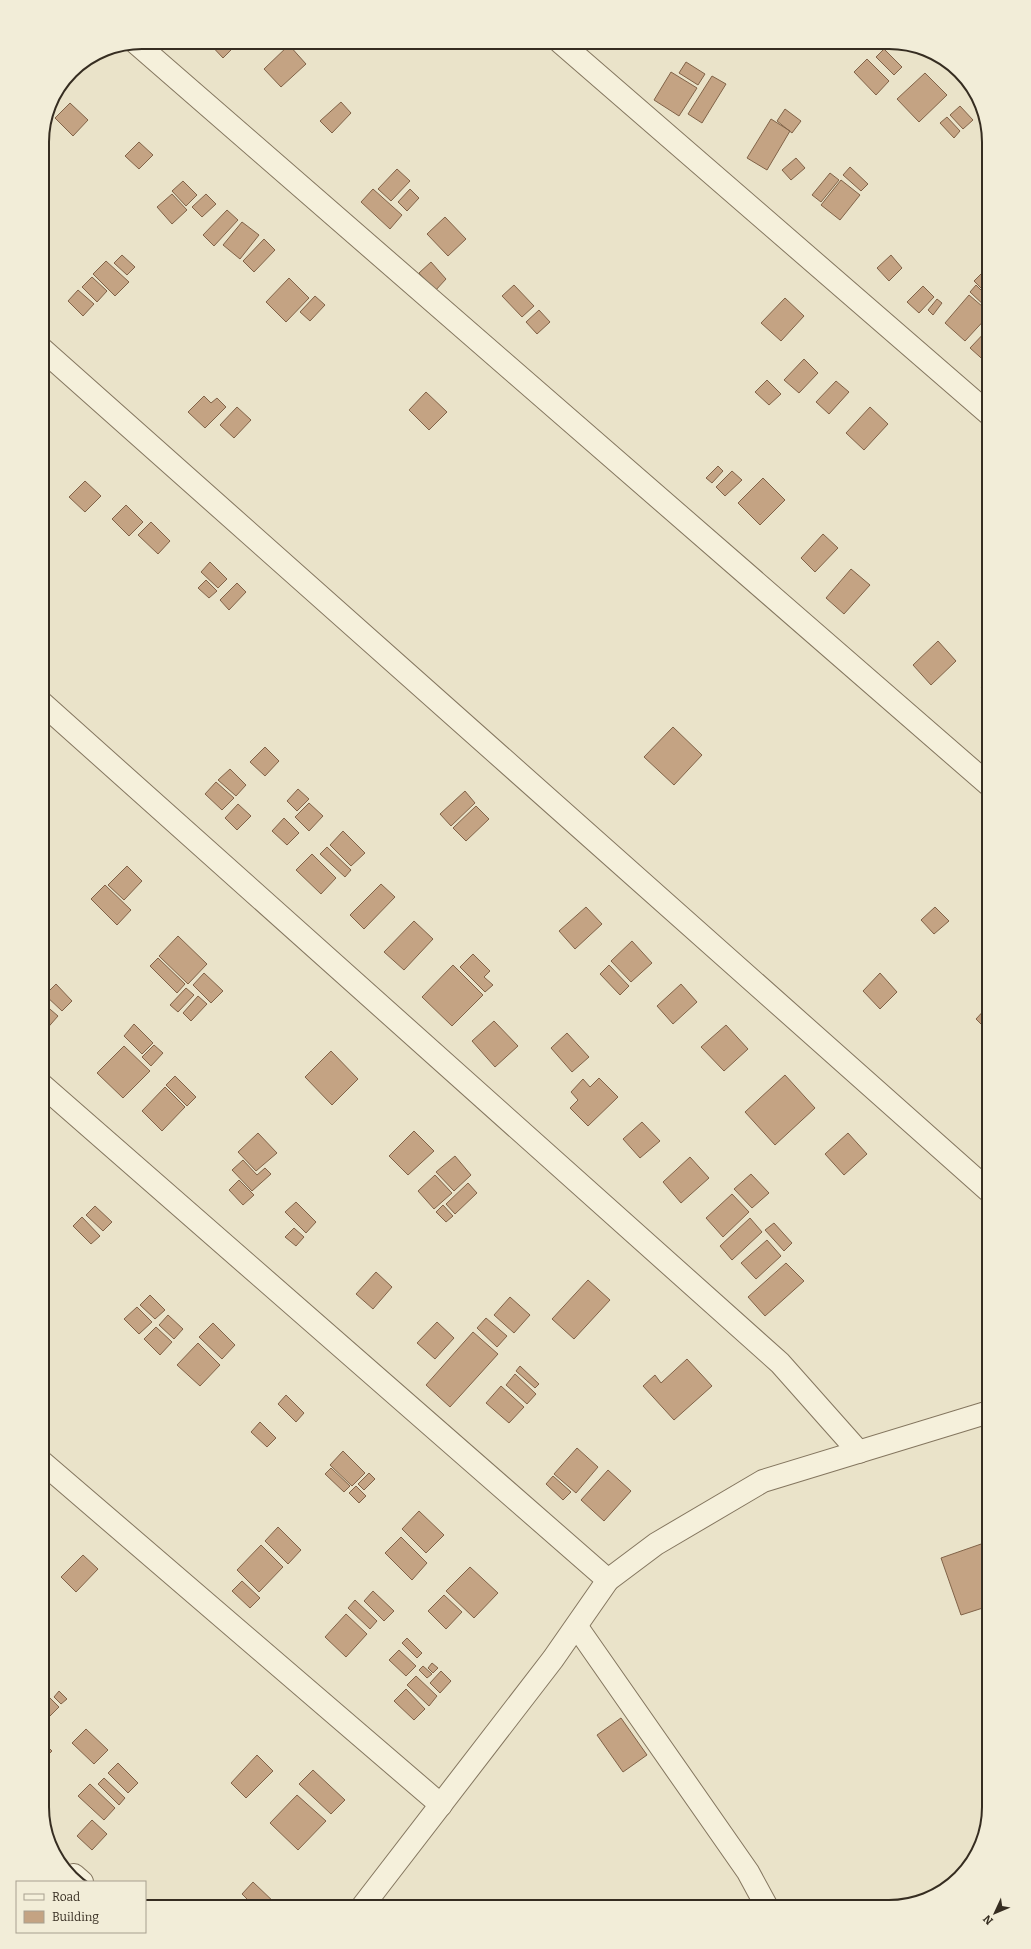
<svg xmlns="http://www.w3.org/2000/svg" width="1031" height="1949" viewBox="0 0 1031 1949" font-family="Bitter,serif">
<rect width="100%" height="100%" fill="#eae3c9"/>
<path fill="#c4a383" stroke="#816348" d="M208 42H233L236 45 223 58Z
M289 45 306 64 281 87 264 69Z
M884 49 902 67 894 75 876 57Z
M867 59 889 81 876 95 854 72Z
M686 62 705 74 698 85 679 73Z
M671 72 697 88 679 116 654 100Z
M925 73 947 95 919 122 897 99Z
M712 76 726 84 702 123 688 114Z
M341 102 351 113 332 133 320 121Z
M70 103 88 120 73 136 55 118Z
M960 106 973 120 963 129 950 115Z
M785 109 801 121 792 133 777 121Z
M947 117 960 131 954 138 940 123Z
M771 119 790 131 767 170 747 158Z
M139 142 153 155 139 169 125 156Z
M796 158 805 168 791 180 782 170Z
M850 167 868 184 861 191 843 175Z
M397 169 410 181 391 201 378 189Z
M830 173 839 180 821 202 812 195Z
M841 180 860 195 840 220 821 205Z
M183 181 197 195 186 206 172 191Z
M373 189 402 215 390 229 361 202Z
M410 189 419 198 407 211 398 202Z
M172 194 187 210 172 224 157 207Z
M206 194 216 204 202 217 192 207Z
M227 210 238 220 214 246 203 235Z
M445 217 466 239 448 256 427 234Z
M242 222 259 235 240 259 223 245Z
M264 239 275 250 254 272 243 261Z
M122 255 135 267 127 275 114 263Z
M891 255 902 268 889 281 877 268Z
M106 261 129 282 115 296 93 274Z
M431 262 446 279 435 291 419 273Z
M984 271 989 277 988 295 974 281Z
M92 277 107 291 97 302 82 287Z
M289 278 309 298 286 322 266 302Z
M514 285 534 306 522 317 502 296Z
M976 285 989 298V306L987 308 970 292Z
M923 286 934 297 919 313 907 302Z
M78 290 94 304 83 316 68 301Z
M969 295 989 312V315L965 341 945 323Z
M315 296 325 305 310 321 300 312Z
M785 298 804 316 781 341 761 323Z
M937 299 942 303 933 315 928 310Z
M539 310 550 322 537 334 526 322Z
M989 328V365L970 348Z
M804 359 818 373 799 393 784 380Z
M767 380 781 394 769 405 755 392Z
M836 381 849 392 829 414 816 402Z
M426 392 447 412 429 430 409 410Z
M204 396 211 403 217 398 226 407 205 428 188 412Z
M237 407 251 420 234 438 220 425Z
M870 407 888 424 864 450 846 433Z
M718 466 723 471 712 483 706 478Z
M732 471 742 480 725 496 716 487Z
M763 478 785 500 760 525 738 503Z
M85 481 101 496 85 512 69 497Z
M126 505 143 522 129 536 112 519Z
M151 522 170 541 158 554 138 535Z
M823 534 838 548 815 572 801 558Z
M989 550V560L984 555Z
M210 562 227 579 218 588 201 572Z
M851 569 870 585 844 614 826 598Z
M206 580 217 591 209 598 198 588Z
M237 583 246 592 229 610 220 600Z
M938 641 956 661 931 685 913 665Z
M989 680V696L981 687Z
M989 715V731L981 723Z
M673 727 702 755 674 785 644 757Z
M265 747 279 761 265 776 250 762Z
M230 769 246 785 236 796 218 780Z
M216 782 234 798 222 810 205 794Z
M298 789 309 799 297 811 287 801Z
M465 791 475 803 451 826 440 814Z
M309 803 323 816 309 831 295 817Z
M238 804 251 816 237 830 225 818Z
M476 806 489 819 466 841 453 828Z
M284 818 299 833 287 845 272 831Z
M343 831 365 853 351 866 330 845Z
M327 847 351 870 345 877 320 854Z
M312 854 336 878 321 894 296 870Z
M127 866 142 881 124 900 108 885Z
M381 884 395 897 364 929 350 915Z
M105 885 131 910 117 925 91 899Z
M586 907 602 924 575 949 559 931Z
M935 907 949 921 934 934 921 920Z
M414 921 433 939 404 970 384 952Z
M178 936 207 964 188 984 159 956Z
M632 941 652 963 631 982 611 961Z
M473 954 490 971 484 977 493 985 485 992 460 967Z
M158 958 185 984 177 993 150 966Z
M453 965 483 995 452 1026 422 997Z
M609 965 629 986 620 995 600 974Z
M204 973 223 991 211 1003 193 985Z
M880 973 897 992 880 1009 863 991Z
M56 984 72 1001 62 1011 45 995Z
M681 984 697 1002 673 1024 657 1006Z
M186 988 194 995 178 1012 170 1005Z
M198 996 207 1004 191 1021 183 1013Z
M44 1004 58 1016 44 1032 42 1030V1007Z
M989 1005V1032L976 1019Z
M494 1021 518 1046 495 1067 472 1041Z
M134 1024 153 1043 142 1054 124 1036Z
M726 1025 748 1049 724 1071 701 1047Z
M567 1033 589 1057 572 1072 551 1048Z
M154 1045 163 1053 151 1066 142 1057Z
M124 1046 150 1071 123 1098 97 1073Z
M331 1051 358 1079 332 1105 305 1077Z
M785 1075 815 1108 775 1145 745 1112Z
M175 1076 196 1097 187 1106 166 1085Z
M599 1078 618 1097 588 1126 570 1108 578 1100 571 1092 583 1079 590 1087Z
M165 1087 185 1107 162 1131 142 1111Z
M642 1122 660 1141 640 1158 623 1139Z
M414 1131 434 1151 408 1175 389 1156Z
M258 1133 277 1153 256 1171 238 1152Z
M848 1133 867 1154 844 1175 825 1154Z
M455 1156 471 1175 454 1191 436 1172Z
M690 1157 709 1178 681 1203 663 1182Z
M243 1160 257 1175 265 1168 271 1174 252 1191 232 1170Z
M751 1174 769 1193 752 1208 734 1189Z
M435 1175 452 1193 434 1209 418 1191Z
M239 1180 254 1195 243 1205 229 1190Z
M468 1183 477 1193 455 1214 446 1204Z
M732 1194 749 1212 723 1237 706 1218Z
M296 1202 316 1222 306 1233 285 1212Z
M443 1205 453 1216 446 1222 436 1212Z
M95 1206 112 1222 103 1231 86 1215Z
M82 1217 100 1236 91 1244 73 1226Z
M750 1218 762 1232 732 1260 720 1246Z
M774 1223 792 1243 784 1251 765 1230Z
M294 1228 304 1237 296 1246 285 1237Z
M767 1240 781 1256 756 1279 741 1263Z
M786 1263 804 1281 765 1316 748 1297Z
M376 1272 392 1287 373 1309 356 1294Z
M588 1280 610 1300 574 1339 552 1319Z
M150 1295 165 1310 155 1319 140 1305Z
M510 1297 530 1315 514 1333 494 1315Z
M137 1307 152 1322 139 1334 124 1319Z
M168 1315 183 1329 174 1339 159 1325Z
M486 1318 507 1336 497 1347 477 1328Z
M437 1322 454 1338 435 1359 417 1343Z
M213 1323 235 1345 222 1359 199 1337Z
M156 1327 172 1342 160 1355 144 1339Z
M473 1332 498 1354 450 1407 426 1385Z
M198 1343 220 1365 200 1386 177 1365Z
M687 1359 712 1386 674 1420 643 1386 655 1375 661 1383Z
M520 1366 539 1384 535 1388 516 1371Z
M515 1374 536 1394 527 1404 506 1385Z
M501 1386 524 1407 509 1423 486 1403Z
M286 1395 304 1413 296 1422 278 1404Z
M260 1422 276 1438 267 1447 251 1432Z
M577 1448 598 1467 576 1493 554 1474Z
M343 1451 365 1473 352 1486 330 1465Z
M331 1468 350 1486 344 1492 325 1474Z
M608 1470 631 1491 604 1521 581 1500Z
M369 1473 375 1479 364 1490 358 1484Z
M553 1476 571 1492 563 1500 546 1484Z
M356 1486 366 1496 359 1503 349 1493Z
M419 1511 444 1535 426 1553 402 1529Z
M278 1527 301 1550 288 1564 265 1541Z
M401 1537 427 1563 412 1580 385 1553Z
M984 1543 989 1558V1606L961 1615 941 1558Z
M261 1545 283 1567 259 1592 237 1570Z
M83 1555 98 1569 76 1592 61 1577Z
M470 1567 498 1593 474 1618 446 1591Z
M242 1581 260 1598 250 1608 232 1591Z
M373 1591 394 1611 384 1621 364 1601Z
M444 1595 462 1612 446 1629 428 1611Z
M355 1600 377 1621 370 1629 348 1608Z
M346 1614 367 1634 346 1657 325 1637Z
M407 1638 422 1653 417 1658 402 1643Z
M399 1650 416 1666 406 1676 389 1660Z
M989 1653V1673L983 1655Z
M432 1663 438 1668 433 1673 428 1668Z
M423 1666 432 1674 427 1678 419 1670Z
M441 1671 451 1681 440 1693 430 1683Z
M416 1676 437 1696 429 1706 407 1685Z
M406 1689 425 1709 414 1720 394 1701Z
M42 1690 59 1707 44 1722 42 1720Z
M59 1691 67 1699 61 1704 54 1697Z
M621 1718 647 1755 623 1772 597 1735Z
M86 1729 108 1750 94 1764 72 1743Z
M43 1742 52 1751 42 1761V1743Z
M257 1755 273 1771 246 1798 231 1783Z
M118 1763 138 1783 128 1793 108 1773Z
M313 1770 345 1800 331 1814 299 1784Z
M104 1778 125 1798 119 1805 98 1784Z
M90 1784 115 1808 104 1820 78 1796Z
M297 1795 326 1821 298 1850 270 1823Z
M92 1820 107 1834 92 1850 77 1836Z
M253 1882 277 1905 275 1907H255L242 1894Z
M238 1900 245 1907H231Z"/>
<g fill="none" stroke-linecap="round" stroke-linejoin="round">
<g stroke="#84765f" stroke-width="24">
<path id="minor" d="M560 42 989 414
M136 43 989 785
M42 349 989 1191
M42 703 780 1363 859 1452
M42 1085 608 1580
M42 1462 441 1805
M577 1627 748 1872 767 1907
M74 1875 82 1882"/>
</g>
<g stroke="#84765f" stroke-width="24">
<path id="tertiary" d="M362 1907 553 1659 608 1580 656 1544 763 1481 989 1412"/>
</g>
<use href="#minor" stroke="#f5f0db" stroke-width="22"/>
<use href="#tertiary" stroke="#f5f0db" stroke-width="22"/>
</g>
<path d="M0 0H1031V1949H0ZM142 49H889A93 93 0 0 1 982 142V1807A93 93 0 0 1 889 1900H142A93 93 0 0 1 49 1807V142A93 93 0 0 1 142 49Z" fill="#f2edd8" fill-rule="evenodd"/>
<path fill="none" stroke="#362d21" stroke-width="2" d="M142 49H889A93 93 0 0 1 982 142V1807A93 93 0 0 1 889 1900H142A93 93 0 0 1 49 1807V142A93 93 0 0 1 142 49Z"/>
<rect x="16" y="1881" width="130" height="52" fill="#f2edd8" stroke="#a7a08f"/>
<rect x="24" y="1894" width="20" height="6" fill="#f5f0db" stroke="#a7a08f"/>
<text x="52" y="1901" font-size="12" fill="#362d21">Road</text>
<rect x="24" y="1911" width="20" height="12" fill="#c4a383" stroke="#a7a08f"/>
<text x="52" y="1921" font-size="12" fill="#362d21">Building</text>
<g transform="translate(995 1913) rotate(226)" stroke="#f2edd8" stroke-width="3" paint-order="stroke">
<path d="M0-3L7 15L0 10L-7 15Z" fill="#362d21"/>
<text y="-6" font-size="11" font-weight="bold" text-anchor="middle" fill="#362d21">N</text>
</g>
</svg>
